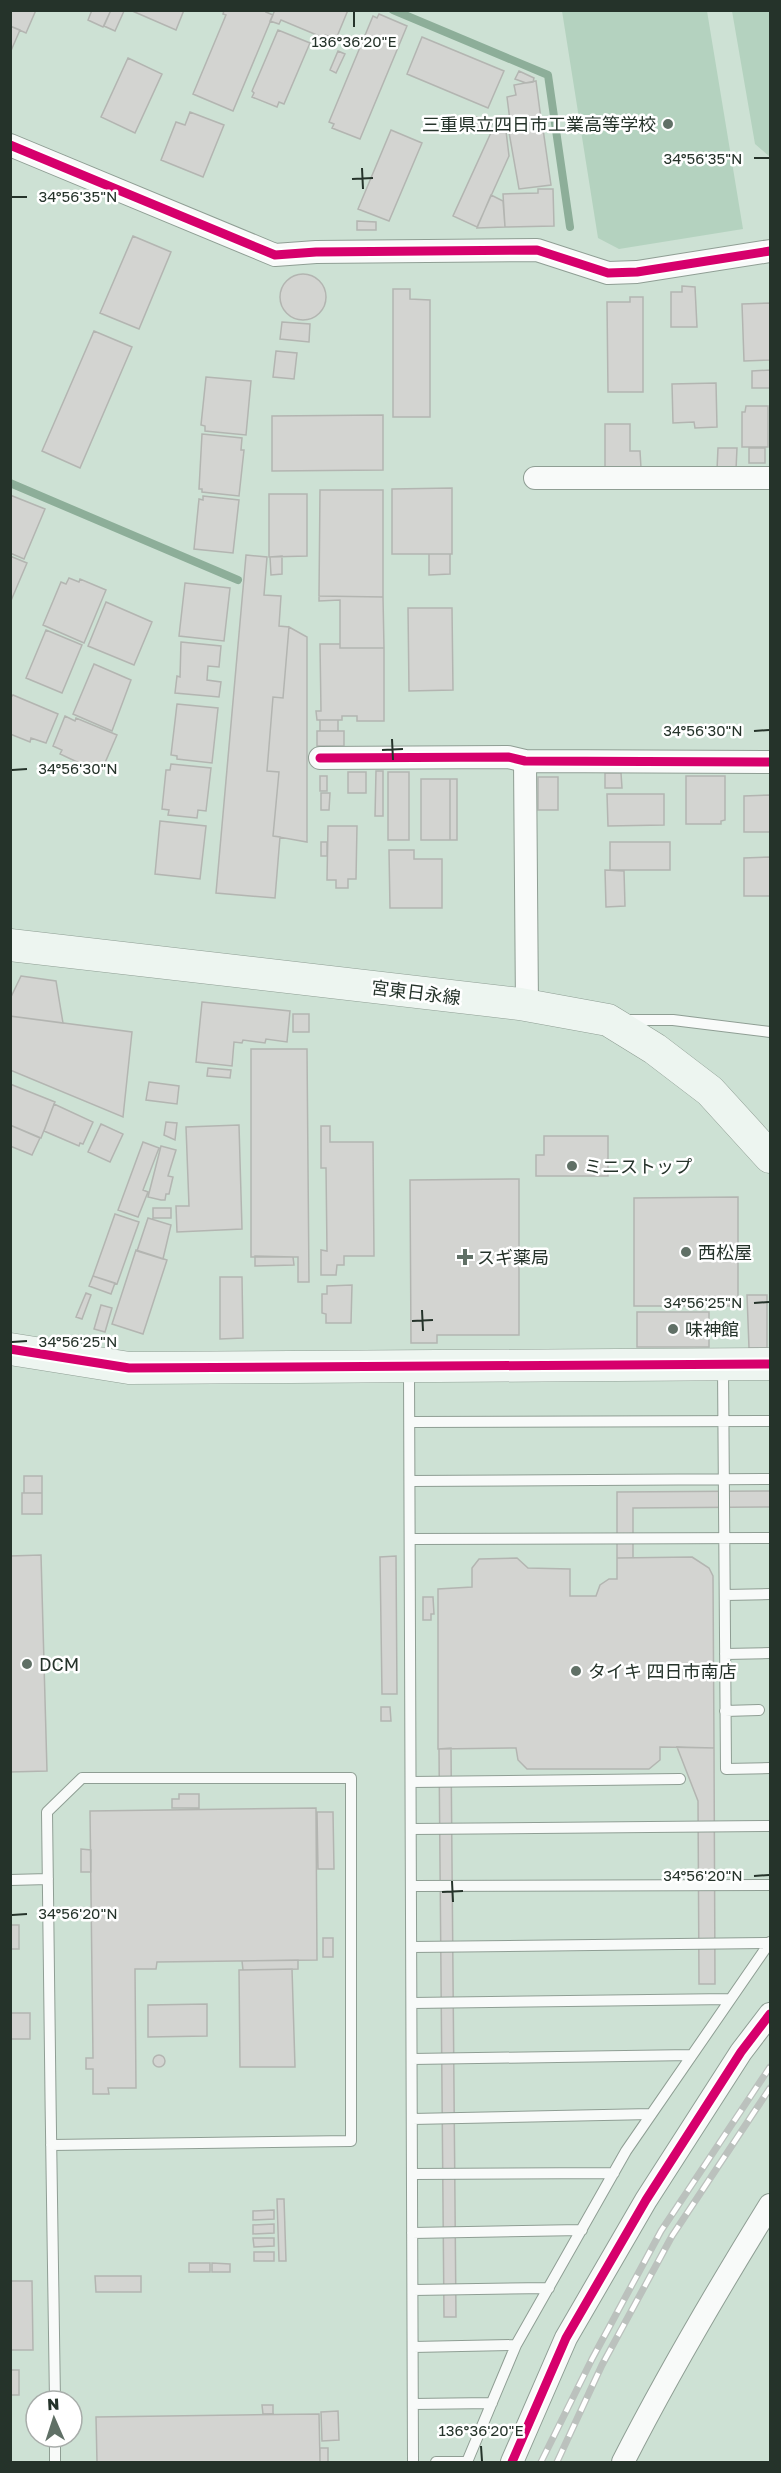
<svg xmlns="http://www.w3.org/2000/svg" width="781" height="2473" viewBox="0 0 781 2473" font-family="'Golos Text','Noto Sans JP',sans-serif">
<rect width="100%" height="100%" fill="#cde1d4"/>
<path fill="#b4d2bf" d="M562 11H707L743 229 619 249 598 238Z
M732 11H770V157L755 144Z"/>
<g fill="none" stroke-linecap="round" stroke-linejoin="round">
<path stroke="#8dae99" stroke-width="8" d="M393 10 548 75 570 227
M10 483 238 580"/>
</g>
<path fill="#d3d4d1" stroke="#b3b5b1" stroke-width="1.5" d="M10 10H36L26 33 10 26Z
M92 10H111L103 27 88 20Z
M111 10 124 11 115 31 104 26Z
M130 10H184L176 30Z
M224 10H267L266 12 273 15 233 111 193 94 226 15 223 14Z
M275 10H348L336 39 325 35 324 38 281 20 279 24 270 21Z
M379 14 407 26 360 139 332 128 334 124 329 122 373 16 377 18Z
M10 26 20 30 10 53Z
M278 30 310 43 284 104 279 102 277 107 252 97 254 93 252 91Z
M422 37 504 71 488 108 407 74Z
M338 51 345 54 336 73 330 70Z
M128 58 162 74 135 133 101 117Z
M519 71 534 78 533 82 526 83 515 79Z
M536 81 541 119H538L539 130 543 129 551 185 519 189 507 121H510L507 97 516 95 514 85Z
M190 112 224 125 203 177 161 160 176 122 185 125Z
M477 117 492 124 488 132 474 125Z
M494 126 506 131 509 156 477 227 453 216Z
M391 130 422 143 389 221 358 209Z
M538 189H553L554 226 505 227 503 194 538 193Z
M491 195 503 201 505 227 477 228Z
M357 221 376 222V230H357Z
M133 236 171 252 139 329 100 313Z
M280 297a23 23 0 1 1 46 0a23 23 0 1 1-46 0Z
M682 286 695 287 697 327H671V292H682Z
M393 289H410V299L430 300V417H393Z
M630 297H643V392H608L607 302H630Z
M770 303V360L744 361 742 304Z
M282 322 310 324 309 342 280 339Z
M94 331 132 347 80 468 42 451Z
M276 351 297 353 294 379 273 377Z
M770 370V388H752V371Z
M206 377 251 381 246 435 205 431V426L201 425Z
M716 383 717 427 695 428 694 422 673 423 672 384Z
M746 406H768V447H742V412H745Z
M383 415V470L272 471V416Z
M605 424H630V451H640L641 468 605 469Z
M202 434 242 438 241 450H244L239 496 202 492V489H199Z
M718 448H737L736 470H717Z
M749 448H765V463H749Z
M452 488V554H392V489Z
M320 490H383V597L319 596Z
M269 494H307V556L269 557Z
M10 495 45 509 24 559 10 553Z
M203 496 239 500 233 553 194 549 199 499 203 500Z
M429 554H450V574L429 575Z
M246 555 267 557 264 595 281 596 279 626 289 627 283 698 273 697 267 771 279 772 273 836 280 837 275 898 216 893Z
M10 556 27 563 10 603Z
M282 556V574L271 575 270 557Z
M69 578 79 582 80 579 106 590 84 643 43 625 61 582 66 584Z
M185 583 230 588 224 641 179 636Z
M319 596 383 597 384 648H340V600L319 601Z
M106 602 152 622 134 665 88 646Z
M408 608H452L453 690 409 691Z
M289 627 307 637V842L273 836 279 772 267 771 273 697 283 698Z
M46 630 82 645 62 693 26 678Z
M181 642 221 646 219 667 208 666 207 680 221 682 219 697 175 693 177 676 180 677Z
M320 644H340V648H384V721H357V716H342V720H317L316 711H321Z
M94 664 131 680 112 731 73 714Z
M13 695 58 714 46 743 31 738 30 742 10 734V698Z
M177 704 218 708 212 763 177 759V756L171 755Z
M65 716 75 721 76 718 117 735 101 772 92 768 90 773 75 767 77 762 60 754 62 750 53 746Z
M320 720H338V731H320Z
M317 731H344V746H317Z
M171 764 211 768 206 811 198 810 197 818 168 815 169 810 162 809 166 770H170Z
M376 771H383V816H375Z
M348 772H366V793H348Z
M388 772H409V840H388Z
M605 773H621L622 788H605Z
M320 776H327V791H320Z
M686 776H725V820L721 821V824H686Z
M538 777H558V810H538Z
M421 779H450V840H421Z
M450 779H457V840H450Z
M321 793H330L329 810H321Z
M607 794H664V825L608 826Z
M770 795V832H744V796Z
M160 821 206 826 200 879 155 874Z
M328 826H357L356 879H348V888H336V880H327Z
M321 842H327V856H321Z
M610 842H670V870H610Z
M389 850H414V859H442V908H390Z
M770 857V896H744V858Z
M605 870 624 871 625 906 606 907Z
M21 976 56 981 63 1023 10 1016V999Z
M202 1002 290 1011 287 1042 266 1039 265 1043 243 1040 242 1043 234 1042 232 1066 196 1062Z
M293 1014H309V1032H293Z
M10 1016 132 1032 123 1117 10 1070Z
M251 1049H307L309 1282H298V1257H251Z
M208 1068 231 1070 230 1078 207 1076Z
M149 1082 179 1086 177 1104 146 1100Z
M10 1084 55 1102 41 1138 10 1125Z
M54 1104 93 1122 83 1144 80 1143 79 1146 44 1131Z
M166 1122 177 1123 175 1140 164 1135Z
M101 1124 123 1134 110 1162 88 1152Z
M10 1125 40 1138 32 1155 10 1146Z
M239 1125 242 1229 177 1232 176 1206H189L186 1127Z
M321 1126H330V1142H373L374 1256H344V1265H337L336 1275H321V1250L327 1251 326 1168H321Z
M544 1136H608V1176H536V1155H544Z
M143 1142 159 1148 143 1190 148 1192 138 1217 118 1210Z
M161 1146 176 1150 168 1176 173 1177 169 1194H166L165 1200H161L148 1197Z
M519 1179V1335H437V1343H411L410 1180Z
M738 1197V1306H634V1198Z
M153 1208H171V1218H153Z
M115 1214 139 1222 117 1284 93 1276Z
M148 1218 171 1225 163 1259 137 1251Z
M136 1250 167 1260 143 1334 112 1324Z
M255 1256 293 1257 294 1265 255 1266Z
M93 1276 115 1283 111 1294 89 1286Z
M220 1277H242L243 1338 220 1339Z
M352 1285 351 1323H326V1314L322 1313V1294H327V1286Z
M86 1293 91 1295 82 1319 76 1317Z
M747 1295H767V1348H749Z
M101 1305 112 1308 105 1332 94 1329Z
M637 1312H709V1347H637Z
M24 1476H42V1493H24Z
M770 1491V1507L633 1508V1558H617V1492Z
M22 1493H42V1514H22Z
M41 1555 47 1771 10 1772V1556Z
M396 1556 397 1694H382L380 1557Z
M692 1557 709 1568 713 1576 714 1748 660 1747V1760L649 1769H527L518 1760 516 1748 438 1749V1589L472 1587V1568L479 1559 517 1558 528 1568 570 1569V1596H596L600 1585 609 1579H617V1558Z
M423 1597H433L434 1614H431V1620H423Z
M381 1707H390L391 1721H381Z
M677 1747 714 1748 715 1984H699L698 1801Z
M451 1748 456 2317H444L439 1749Z
M179 1794H199V1808H172V1799H179Z
M316 1808 317 1960 157 1962 156 1969H135L136 2088H108L109 2094H93V2069H86V2058H93L90 1811Z
M317 1812H333L334 1869H318Z
M81 1849 91 1850V1872H81Z
M10 1925H19V1949H10Z
M323 1938H333V1957H323Z
M298 1960V1969L243 1970 242 1961Z
M292 1969 295 2067H240L239 1970Z
M207 2004V2036L148 2037V2005Z
M10 2013H30V2039H10Z
M153 2061a6 6 0 1 1 12 0a6 6 0 1 1-12 0Z
M277 2199H284L286 2261H279Z
M274 2210V2219L253 2220V2211Z
M274 2224V2233L253 2234V2225Z
M253 2238H274V2246L254 2247Z
M254 2252H274V2261H254Z
M189 2263H210V2272H189Z
M212 2263 230 2264V2272H212Z
M95 2276H141V2292H96Z
M10 2281H32L33 2350H10Z
M10 2370H19V2395H10Z
M262 2405H273V2414H263Z
M338 2411 339 2440 322 2441 321 2412Z
M319 2414 320 2462H97L96 2417Z
M320 2448H328V2462H320Z"/>
<g fill="none" stroke-linecap="round" stroke-linejoin="round">
<g stroke="#8f9e94" stroke-width="12">
<path id="lane" d="M625 1020H673L770 1032
M723 1367 726 1769 770 1768
M409 1370 413 2462
M410 1422 770 1421
M410 1481 770 1479
M410 1539 770 1538
M725 1595 770 1594
M725 1654 770 1653
M725 1711 759 1710
M411 1782 680 1779
M411 1829 770 1826
M10 1880 48 1879
M412 1886 770 1885
M412 1947 770 1943
M412 2003 730 1999
M412 2059 692 2055
M412 2119 651 2114
M51 2145 351 2141V1778H82L47 1812C49 2008 52 2205 55 2401
M412 2174 614 2173
M412 2233 582 2230
M413 2290 549 2288
M413 2347 516 2345
M413 2404 492 2403
M55 2437V2462
M436 2462H467
M467 2462 516 2345 626 2151 770 1942"/>
</g>
<g stroke="#8f9e94" stroke-width="24">
<path id="street" d="M10 145 275 255 316 252 537 250 608 273 637 272 770 251
M535 478H770
M320 758 508 757 525 761 770 762
M525 761 527 1007
M512 2462 566 2338 646 2200 741 2052 770 2014
M623 2462C668 2374 718 2289 770 2205"/>
</g>
<g stroke="#8f9e94" stroke-width="33">
<path id="secondary" d="M10 945 520 1004 608 1020 655 1049 710 1091 770 1157
M10 1349 129 1368 770 1364"/>
</g>
<use href="#lane" stroke="#f8faf9" stroke-width="10"/>
<use href="#street" stroke="#f8faf9" stroke-width="22"/>
<use href="#secondary" stroke="#edf5f0" stroke-width="32"/>
<g stroke="#bbc1bd" stroke-width="7">
<path id="rail" d="M541 2462 592 2359 661 2231 770 2067
M557 2462 602 2365 672 2236 770 2088"/>
</g>
<use href="#rail" stroke="#fff" stroke-width="4.5" stroke-dasharray="14" stroke-linecap="butt"/>
<g stroke="#fff" stroke-width="13">
<path id="cycleway" d="M10 145 275 255 316 252 537 250 608 273 637 272 770 251
M320 758 508 757 525 761 770 762
M10 1349 129 1368 770 1364
M512 2462 566 2338 646 2200 741 2052 770 2014"/>
</g>
<use href="#cycleway" stroke="#d6006c" stroke-width="9"/>
</g>
<path fill="none" stroke="#25332a" stroke-width="2" d="M354 12V27M754 158H769M362 168 363 189M352 179 373 178M12 197H27M754 731 769 730M392 739 393 760M382 750 403 749M12 770 27 769M754 1303 769 1302M422 1310 423 1331M412 1321 433 1320M12 1342 27 1341M754 1876 769 1875M452 1881 453 1902M442 1892 463 1891M12 1915 27 1914M481 2446 482 2461"/>
<g fill="#607066" stroke="#fff" stroke-width="2">
<circle cx="668" cy="124" r="6"/>
<circle cx="572" cy="1166" r="6"/>
<circle cx="686" cy="1252" r="6"/>
<path d="M462 1248h6v6h6v6h-6v6h-6v-6h-6v-6h6z"/>
<circle cx="673" cy="1329" r="6"/>
<circle cx="27" cy="1664" r="6"/>
<circle cx="576" cy="1671" r="6"/>
</g>
<g text-anchor="middle" dominant-baseline="central" stroke-width="5" stroke-linejoin="round" paint-order="stroke">
<g font-size="18" fill="#25332a" stroke="#fff" text-anchor="start">
<text x="656" y="124" text-anchor="end">三重県立四日市工業高等学校</text>
<text x="584" y="1166">ミニストップ</text>
<text x="698" y="1252">西松屋</text>
<text x="477" y="1257">スギ薬局</text>
<text x="685" y="1329">味神館</text>
<text x="39" y="1664">DCM</text>
<text x="588" y="1671">タイキ 四日市南店</text>
</g>
<g font-size="18" fill="#25332a" stroke="#fff">
<text transform="translate(416 992) rotate(7)">宮東日永線</text>
</g>
</g>
<g font-size="15" text-anchor="middle" fill="#25332a" stroke="#fff" stroke-width="5" stroke-linejoin="round" paint-order="stroke">
<text x="354" y="47">136°36'20"E</text>
<text x="703" y="164">34°56'35"N</text>
<text x="78" y="202">34°56'35"N</text>
<text x="703" y="736">34°56'30"N</text>
<text x="78" y="774">34°56'30"N</text>
<text x="703" y="1308">34°56'25"N</text>
<text x="78" y="1347">34°56'25"N</text>
<text x="703" y="1881">34°56'20"N</text>
<text x="78" y="1919">34°56'20"N</text>
<text x="481" y="2436">136°36'20"E</text>
</g>
<rect width="781" height="2473" fill="none" stroke="#25332a" stroke-width="24"/>
<g transform="translate(54 2419) rotate(357)"><circle r="28" fill="#ffffff" stroke="#a8adaa" stroke-width="1.5"/>
<path d="M0-4.5L10 22L0 15L-10 22Z" fill="#607066"/>
<text y="-9" font-size="16" font-weight="bold" text-anchor="middle" fill="#25332a">N</text>
</g>
</svg>
